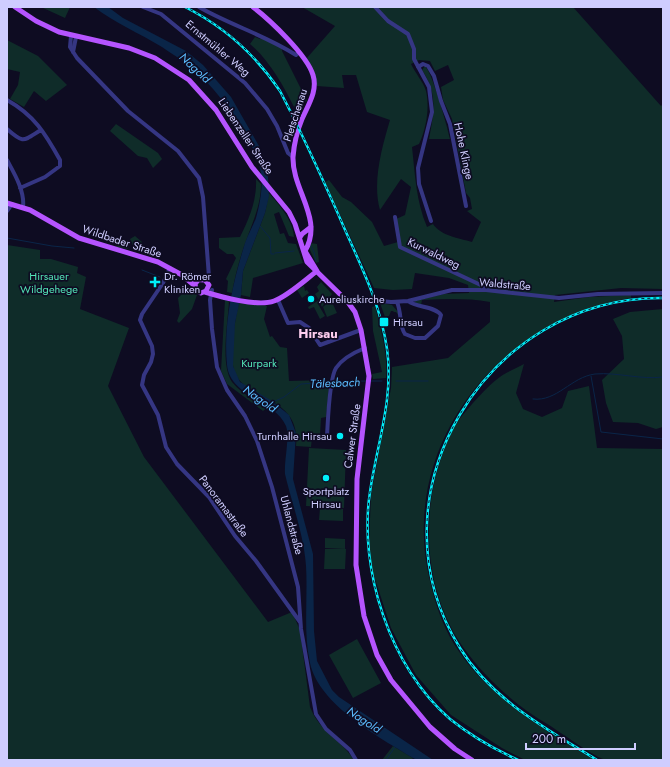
<svg xmlns="http://www.w3.org/2000/svg" width="670" height="767" viewBox="0 0 670 767" font-family="Jost,sans-serif">
<rect width="100%" height="100%" fill="#0e0c22"/>
<path fill="#0f2c29" fill-rule="evenodd" d="M41 7H70L65 18Z
M302 7H573L661 106 663 104V289L621 288 555 295 554 302 589 297 631 295V298C499 319 397 446 430 581 435 603 442 624 454 644 487 697 541 727 594 760H525L502 748 451 715 416 675 391 628 373 573 369 543 371 495 391 388 392 367 448 358 490 322V302C467 298 445 299 422 300L421 305 414 302 415 301 444 294 469 293 468 285 449 278 415 273 412 289 393 290 374 288 325 182 329 180 342 197 351 202 372 222 384 246 398 242 394 220 405 215 411 187 401 179 380 210C372 182 382 147 390 120L367 112 356 75H342L344 88 317 86 314 71 306 59 335 26ZM419 60 430 61 435 71 448 65 454 80 441 87 443 100 452 119 466 193 470 198 472 209 467 211 481 222 472 242C459 238 441 236 433 224L427 227C416 201 415 174 412 147L419 144C426 129 430 108 426 91 423 81 415 73 411 64Z
M255 37 260 39 262 37 282 48V51L307 101 294 107C283 85 269 60 250 44Z
M7 40 38 56 67 85 46 101 34 91 24 107 10 99 18 85 20 72 7 69Z
M425 66C433 74 447 126 450 139H429C434 112 438 94 422 70Z
M116 124 158 153 162 159 153 168 147 158 138 156 110 131Z
M256 179 261 184C261 205 253 221 246 241 240 257 235 276 232 293L227 292 228 281 226 279 236 258 233 254H227L219 248V238L240 237C249 219 257 200 256 179Z
M269 193C279 205 293 220 294 237L289 236 279 212 274 214 280 234 284 233 288 243 296 244 303 263 253 278 250 297 241 295 243 271 265 213Z
M135 236 142 242 140 251 135 250 130 239Z
M127 240 129 245 128 249 115 247Z
M310 243 317 244 319 262 316 263 310 250Z
M7 245 40 250V259H51L78 267 77 273 86 277 80 309 129 328 108 386 144 457 268 622 292 612 300 630 310 707C321 734 340 738 354 760H7Z
M321 282 332 294 322 307 320 303 318 304 325 316 320 319 314 307 309 309 308 307 319 300 315 294 319 291 317 287Z
M304 286 305 291 307 290 309 293 302 298 297 290Z
M188 288 197 295 192 309 179 323 177 321 180 313 178 298Z
M225 300 229 301C228 323 220 364 232 382 240 392 256 402 267 408L263 411 227 384 221 371Z
M331 300 337 313 327 317 323 307Z
M239 303 267 306 264 319 270 337 272 336 280 347 287 348 289 381 330 380 326 417 321 418 320 435 312 437 311 447 296 446C301 395 247 402 235 373 228 356 235 320 239 303Z
M380 303 392 305 399 313V316L396 312H394L393 311H391L389 316 385 317Z
M375 306C381 330 388 353 386 378L373 379 372 374 382 372 373 331 372 307Z
M663 309V427L656 429 638 423 613 422 606 403 602 380 624 359 622 336 613 319 630 312Z
M524 364 516 393 523 409 542 417 562 408 568 391 589 386 597 448 663 449V760C648 760 619 763 606 760 596 758 560 732 549 725 515 705 486 679 463 647 424 591 420 514 443 453 447 442 452 429 459 420 467 409 485 389 496 380 504 373 515 369 524 364Z
M309 448 346 450 344 508 306 506Z
M320 508 343 509V521L319 520Z
M325 538 345 539V549L325 548Z
M325 549H346L345 569H324Z
M357 639 381 683 353 698 329 655Z
M393 746 413 758 411 760H382Z"/>
<path fill="#0a2548" d="M94 7H108L123 18 186 51 203 65 231 97 259 146 268 177 269 196 265 213 243 271 241 295 235 323 233 366 240 382 272 401 289 415 296 433 293 479 313 554 314 631 317 661 332 690 339 697 433 760H417L413 758C379 737 319 705 310 663 303 631 308 598 306 566 304 535 292 504 285 474 284 460 290 437 286 426 275 400 230 397 227 365 223 324 233 282 245 243 248 234 253 226 256 218 260 204 263 187 261 173 255 140 225 101 203 78 192 66 175 56 162 47 139 33 115 23 94 7Z"/>
<g fill="none" stroke-linecap="round" stroke-linejoin="round">
<path stroke="#0a2548" stroke-width="1" d="M260 226 270 238 271 254H274
M7 238 52 246 74 248
M311 246 314 252 316 261
M275 253 294 251
M142 270 160 277
M167 279H178
M591 376 601 432 663 439
M371 381H382
M396 381H428
M333 382 366 381
M533 399C557 402 571 377 595 374 617 372 641 380 663 377
M273 402 284 397 301 384 330 382
M386 760 395 747"/>
<path stroke="#353683" stroke-width="4" d="M143 7 161 14 245 83 267 109 277 126 288 153 293 157
M199 7C230 25 265 35 296 55L298 53
M375 7 388 21 408 34 414 49V59L429 87 432 112 418 168 419 184 431 221
M71 36 70 47 77 58 128 111 178 151 199 178 203 197 209 277 207 282
M73 52 76 37
M418 67 423 64 428 66 434 76 441 101 450 124 466 206
M7 100C34 115 45 133 60 160V166L45 177 20 188
M7 129C24 144 23 141 41 130
M7 160C14 173 25 191 23 207
M7 211 12 204
M395 217 400 247 485 287 486 290
M170 268 163 283 142 314 140 320 152 346 153 354 151 362 144 375 142 385 158 415 166 447 177 464 209 497 235 536 256 561 300 622
M212 290 210 300 212 329 217 367 227 390 245 416 257 441 272 487 298 587 301 629 316 714 326 729 350 750 356 760
M278 300 288 323 300 322 309 328 320 345 358 331
M347 301 360 299 391 302 408 301 452 290H486L559 298 598 294 663 293
M397 302C402 314 399 326 405 334L415 338H425L438 326 441 315C435 306 417 308 408 301
M327 436C328 421 329 379 336 368 342 359 355 352 365 348"/>
<path stroke="#b554ff" stroke-width="5" d="M15 7 36 21 59 32 129 48 155 58 189 80 216 110 252 167 289 212 295 224 307 262 347 301 355 312 361 330 369 376 357 479 356 565 364 616 377 655 391 680 430 727 455 749 472 760
M253 7C270 20 307 55 313 75 318 91 308 105 302 119 297 131 294 144 293 157 292 190 324 219 305 251
M7 203 30 210 79 238 158 262 182 275 195 286
M300 237 302 234 311 227
M305 251 317 271
M187 279 205 280 209 285 206 291 201 293 196 290 195 284 198 280
M205 292C221 297 258 307 274 301 288 296 305 280 317 271"/>
<g stroke="#00eef8" stroke-width="2.5">
<path id="rail" d="M185 7C225 27 255 54 280 91 304 137 325 184 346 232 363 270 381 307 387 349 394 398 377 444 370 492 358 568 390 668 450 719 471 736 494 749 518 760
M597 760C547 729 492 700 460 648 365 496 486 296 663 298"/>
</g>
<use href="#rail" stroke="#0e0c22" stroke-width="1" stroke-dasharray="3" stroke-linecap="butt"/>
</g>
<g fill="#00eef8" stroke="#0e0c22" stroke-width="1.5">
<path d="M153 276h4v4h4v4h-4v4h-4v-4h-4v-4h4z"/>
<circle cx="311" cy="299" r="4"/>
<rect x="379" y="317" width="10" height="10" rx="2"/>
<circle cx="340" cy="436" r="4"/>
<circle cx="326" cy="478" r="4"/>
</g>
<g text-anchor="middle" dominant-baseline="central" stroke-width="3.5" stroke-linejoin="round" paint-order="stroke">
<g font-size="11" fill="#cfcdff" stroke="#0e0c22">
<text transform="translate(218 48) rotate(40)">Ernstmühler Weg</text>
<text transform="translate(295 115) rotate(-72)">Pletschenau</text>
<text transform="translate(246 136) rotate(56)">Liebenzeller Straße</text>
<text transform="translate(464 151) rotate(78)">Hohe Klinge</text>
<text transform="translate(122 241) rotate(18)">Wildbader Straße</text>
<text transform="translate(434 253) rotate(26)">Kurwaldweg</text>
<text transform="translate(505 284) rotate(5)">Waldstraße</text>
<text transform="translate(352 436) rotate(-82)">Calwer Straße</text>
<text transform="translate(224 506) rotate(53)">Panoramastraße</text>
<text transform="translate(292 525) rotate(75)">Uhlandstraße</text>
</g>
<g font-size="11" fill="#53e5b7" stroke="#0e0c22">
<text x="49" y="276">Hirsauer<tspan x="49" dy="13">Wildgehege</tspan></text>
<text x="259" y="363">Kurpark</text>
</g>
<g font-size="11" fill="#cfcdff" stroke="#0e0c22" text-anchor="start">
<text x="164" y="276">Dr. Römer<tspan x="164" dy="13">Kliniken</tspan></text>
<text x="319" y="299">Aureliuskirche</text>
<text x="393" y="322">Hirsau</text>
<text x="332" y="436" text-anchor="end">Turnhalle Hirsau</text>
<text x="326" y="491" text-anchor="middle">Sportplatz<tspan x="326" dy="13">Hirsau</tspan></text>
</g>
<g font-size="12" font-style="italic" fill="#5bbdff" stroke="#0e0c22">
<text transform="translate(195 68) rotate(43)">Nagold</text>
<text transform="translate(335 383) rotate(-2)">Tälesbach</text>
<text transform="translate(260 399) rotate(35)">Nagold</text>
<text transform="translate(364 720) rotate(33)">Nagold</text>
</g>
<g font-size="13" font-weight="bold" fill="#ffcff0" stroke="#0e0c22">
<text x="318" y="333">Hirsau</text>
</g>
</g>
<rect width="670" height="767" fill="none" stroke="#cfcdff" stroke-width="16"/>
<path d="M526 743v6h109v-6" fill="none" stroke="#cfcdff" stroke-width="2"/>
<text x="532" y="743" font-size="12" fill="#cfcdff" stroke="#0e0c22" stroke-width="3" paint-order="stroke">200 m</text>
</svg>
